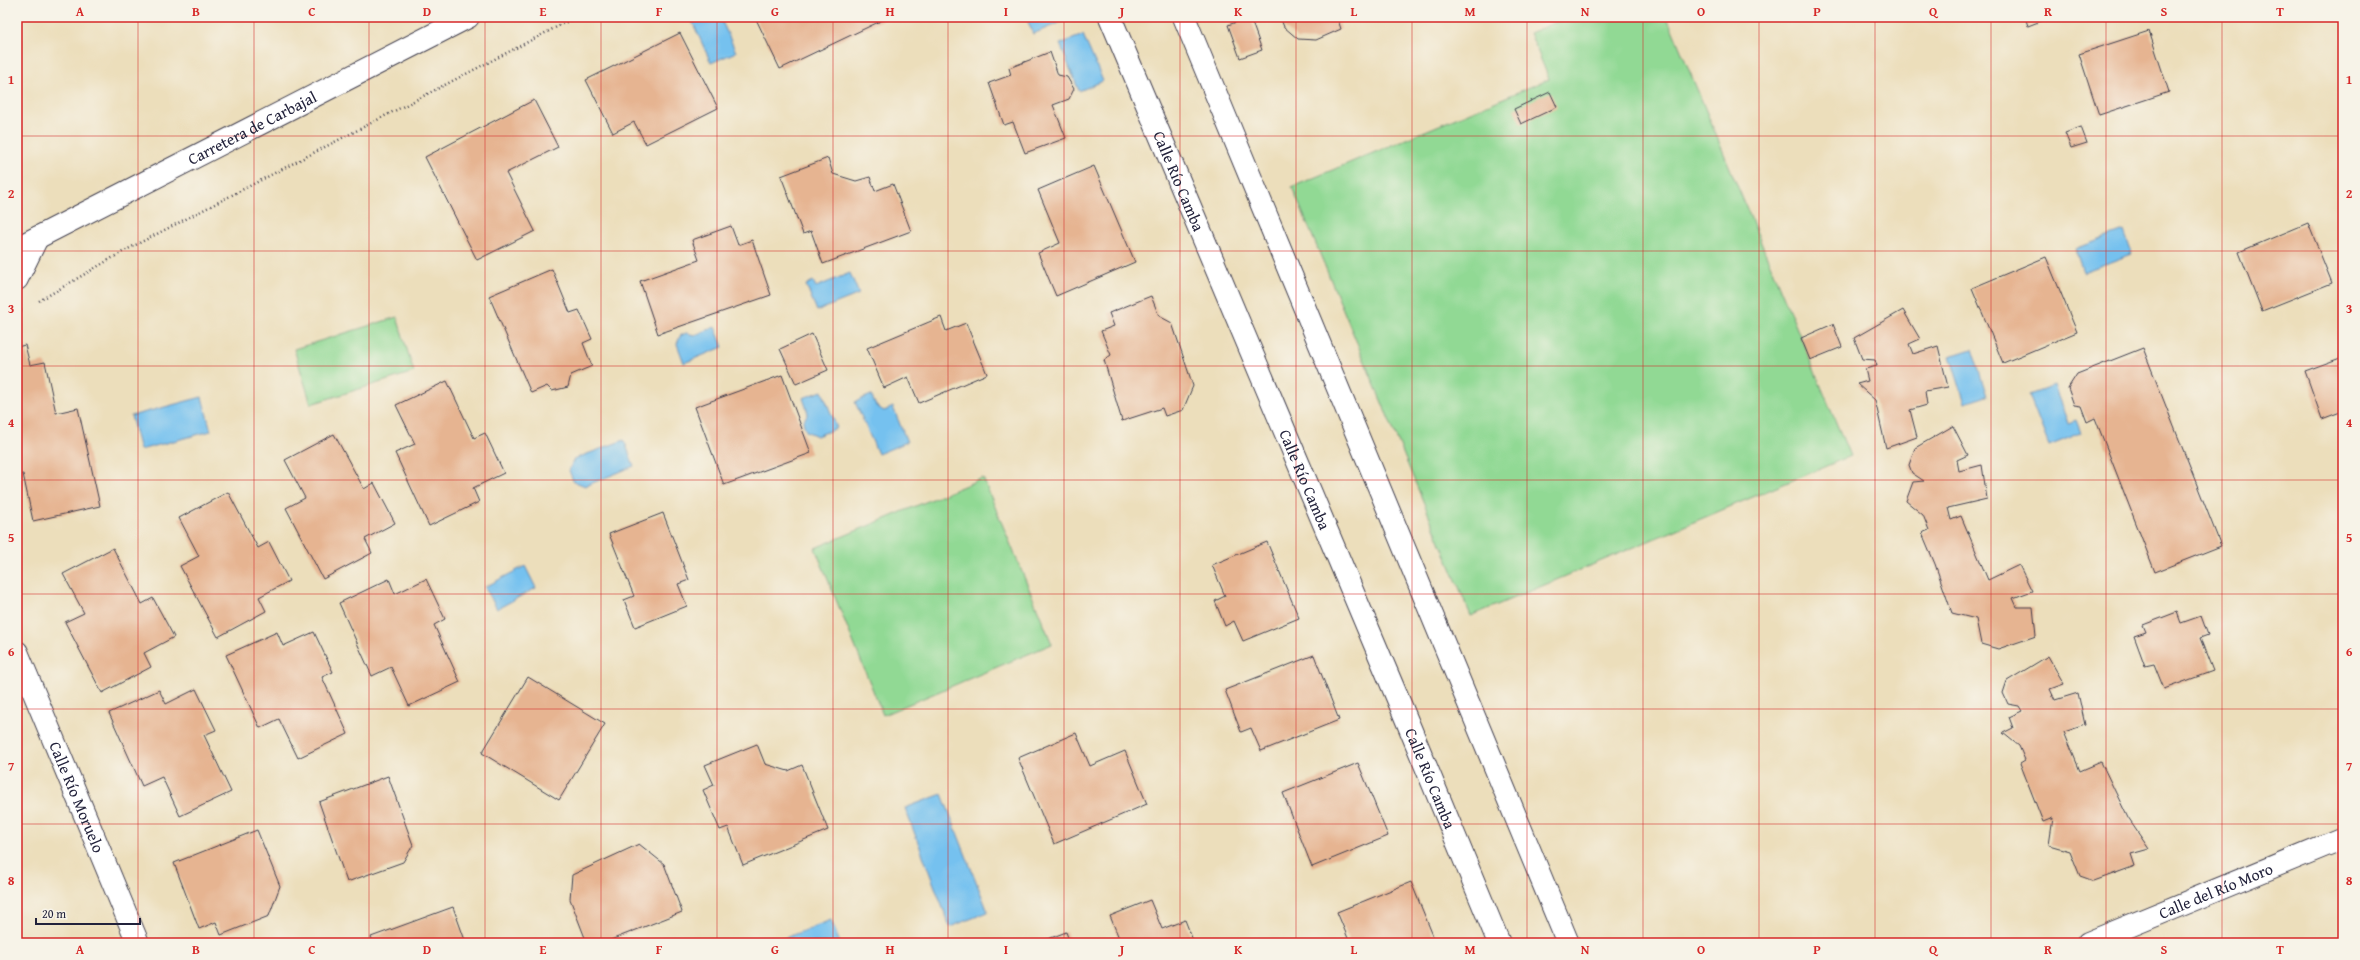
<svg xmlns="http://www.w3.org/2000/svg" width="2360" height="960" viewBox="0 0 2360 960" font-family="'Gentium Book Plus',serif">
<rect width="100%" height="100%" fill="#f7f3e8"/>
<filter id="ink" filterUnits="userSpaceOnUse"><feTurbulence type="fractalNoise" baseFrequency=".025" numOctaves="2"/><feDisplacementMap in="SourceGraphic" scale="8" xChannelSelector="R" yChannelSelector="G"/><feConvolveMatrix kernelMatrix="1 2 1 2 8 2 1 2 1" color-interpolation-filters="sRGB"/></filter>
<filter id="wash" filterUnits="userSpaceOnUse"><feTurbulence type="fractalNoise" baseFrequency=".012" numOctaves="4" result="noise"/><feDisplacementMap in="SourceGraphic" scale="16" xChannelSelector="R" yChannelSelector="G"/><feGaussianBlur stdDeviation="0.9" result="paint"/><feColorMatrix in="noise" values="0 0 0 0 0 0 0 0 0 0 0 0 0 0 0 0 0 1.4 0 .05"/><feComposite in="paint" operator="in"/></filter>
<g filter="url(#wash)">
<rect width="100%" height="100%" fill="#ecdebb"/>
<path fill="#91d994" stroke="#5a7e68" d="M1568 17H1667L1850 456 1471 616 1292 187 1549 79 1530 33Z
M397 317 414 372 311 404 294 349Z
M983 478 1052 644 883 715 815 548Z"/>
<path fill="#75c1ef" stroke="#4c7295" d="M702 17H720L736 52 711 63 692 21Z
M1026 17H1073L1033 34Z
M1083 35 1103 81 1079 91 1060 44Z
M2124 231 2132 254 2083 272 2075 249Z
M850 273 859 294 817 311 806 285 813 281 816 287Z
M715 327 723 347 684 363 677 344 680 336 686 333 695 335Z
M1972 349 1987 396 1965 403 1950 356Z
M2054 386 2068 423 2076 420 2081 433 2049 446 2029 395Z
M822 391 837 428 817 436 806 431 803 422 808 413 803 398Z
M871 395 876 406 884 411 893 407 907 442 878 454 855 402Z
M202 397 211 431 140 450 131 416Z
M624 440 634 466 585 486 573 481 569 470 574 459Z
M525 566 536 588 497 609 485 587Z
M942 794 988 912 950 927 905 808Z
M831 920 840 943H772Z"/>
<g id="blocks">
<path fill="#e6b491" d="M755 17H889L780 69Z
M1250 17 1262 50 1240 58 1228 25Z
M1280 17H1337L1341 29 1316 40 1298 39 1284 27Z
M2025 17H2051L2028 26Z
M2149 31 2169 92 2099 115 2079 54Z
M680 33 718 108 646 144 634 122 613 133 586 80Z
M1050 52 1058 75 1067 77 1074 89 1069 99 1053 105 1066 138 1025 153 1013 122 1004 125 989 83 1011 75 1009 68Z
M1550 92 1557 107 1521 124 1514 109Z
M534 100 558 147 506 173 535 231 477 260 425 157Z
M2081 127 2087 143 2071 148 2065 133Z
M828 158 833 174 856 181 870 177 875 191 893 184 911 231 823 264 811 231 803 234 781 176Z
M1094 166 1135 262 1056 296 1038 253 1060 243 1038 190Z
M2308 223 2332 283 2262 311 2239 252Z
M731 226 738 245 752 240 771 295 658 334 640 281 699 260 692 240Z
M2046 257 2077 332 2003 363 1972 288Z
M552 269 570 313 579 310 592 339 583 343 592 366 571 375 568 387 552 391 547 386 531 393 489 296Z
M1151 296 1159 316 1172 323 1193 386 1183 410 1165 416 1162 408 1122 421 1104 360 1111 355 1101 331 1114 326 1109 313Z
M1903 310 1920 339 1909 344 1913 354 1938 346 1948 387 1925 391 1927 405 1910 410 1917 437 1886 448 1875 400 1857 384 1868 381 1865 369 1877 366 1875 360 1862 359 1854 338Z
M941 317 946 331 966 323 987 374 919 403 908 377 884 388 867 348Z
M1833 324 1842 347 1810 360 1801 338Z
M812 334 828 370 796 384 780 349Z
M25 345 30 365 45 362 56 413 78 408 100 506 33 521 23 474 17 475V347Z
M2143 348 2221 546 2155 572 2095 418 2087 422 2081 406 2074 405 2068 388 2077 374Z
M2343 357V411L2322 419 2305 371Z
M782 375 811 453 724 485 695 407Z
M447 381 474 438 485 433 504 473 473 488 479 502 429 526 395 453 415 444 396 405Z
M1953 426 1968 455 1957 460 1959 471 1982 465 1987 499 1948 508 1951 520 1961 516 1988 580 2019 565 2032 591 2013 598 2017 607H2033L2036 636 1998 649 1981 644 1976 619 1952 613 1935 564 1922 533 1929 530 1923 515 1906 501 1913 482 1924 481 1912 473 1909 465 1915 448Z
M334 434 364 489 374 483 395 523 365 539 372 553 323 579 286 508 305 498 285 460Z
M228 492 258 548 269 542 289 581 259 597 266 611 218 637 180 566 199 556 179 518Z
M663 513 689 580 678 584 687 606 635 627 624 600 634 596 609 534Z
M1267 542 1299 618 1243 641 1234 621 1225 626 1215 601 1225 596 1212 565Z
M113 548 142 604 153 598 174 637 144 653 151 667 102 693 65 622 84 613 63 574Z
M389 579 395 594 426 579 445 619 434 625 460 682 409 706 391 667 372 676 339 603Z
M2177 612 2181 623 2201 616 2208 635 2200 638 2213 671 2164 689 2154 664 2145 666 2134 636 2146 632 2143 625Z
M277 632 283 646 314 632 333 672 322 677 348 734 298 758 279 719 260 728 226 655Z
M1314 655 1339 720 1261 751 1251 728 1241 732 1225 690Z
M2048 656 2064 684 2050 689 2055 700 2078 693 2085 725 2064 732 2080 771 2101 762 2128 818 2149 849 2131 854 2135 866 2094 881 2080 876 2070 851 2049 845 2053 818 2043 822 2020 763 2025 760 2019 746 2003 733 2013 728 2009 717 2022 711 2019 706 2008 704 2003 693 2007 681Z
M528 677 605 724 559 800 482 753Z
M196 689 216 730 204 735 231 792 180 816 162 777 142 786 109 713 159 690 166 704Z
M1076 733 1090 766 1125 751 1147 804 1054 844 1018 758Z
M757 744 765 764 788 771 802 765 828 830 743 865 728 827 720 830 703 790 714 785 705 765Z
M1358 763 1388 836 1312 867 1283 793Z
M388 776 413 845 403 862 347 882 319 802Z
M257 830 280 886 269 916 221 935 216 922 199 929 174 863Z
M639 844 664 864 682 912 603 943H587L570 899 572 875Z
M1411 882 1436 943H1350L1337 912Z
M1150 900 1162 929 1185 920 1194 943H1121L1110 916Z
M453 907 466 943H374L371 937Z
M1066 932 1070 943H1038Z"/>
</g>
</g>
<g filter="url(#ink)">
<use href="#blocks" fill-opacity="0" stroke="#403e4e" stroke-width="1"/>
<g fill="none" stroke-linecap="round" stroke-linejoin="round">
<g stroke="#403e4e" stroke-width="24">
<g id="minor">
<path id="s1" d="M1110 17 1400 704 1499 943"/>
<path d="M1184 17 1568 943"/>
<path id="s2" d="M17 248 468 17"/>
<path d="M17 279 37 238"/>
<path id="s3" d="M17 652 138 943"/>
<path id="s4" d="M2088 943 2343 838"/>
</g>
</g>
<path stroke="#403e4e" stroke-width="2.5" stroke-dasharray="1 3" stroke-linecap="butt" d="M39 301 124 251 576 17
M17 312 24 309"/>
<use href="#minor" stroke="#fff" stroke-width="22"/>
</g>
</g>
<path fill="none" stroke="#d62828" stroke-width="1" stroke-opacity="0.55" d="M138 17V943M254 17V943M369 17V943M485 17V943M601 17V943M717 17V943M833 17V943M948 17V943M1064 17V943M1180 17V943M1296 17V943M1412 17V943M1527 17V943M1643 17V943M1759 17V943M1875 17V943M1991 17V943M2106 17V943M2222 17V943M17 136H2343M17 251H2343M17 366H2343M17 480H2343M17 594H2343M17 709H2343M17 824H2343"/>
<g text-anchor="middle" dominant-baseline="central" stroke-width="3.5" stroke-linejoin="round" paint-order="stroke">
<g font-size="16" fill="#22223b" stroke="#f7f3e8">
<text stroke="none"><textPath href="#s2" startOffset="264">Carretera de Carbajal</textPath></text>
<text stroke="none"><textPath href="#s1" startOffset="178">Calle Río Camba</textPath></text>
<text stroke="none"><textPath href="#s1" startOffset="502">Calle Río Camba</textPath></text>
<text stroke="none"><textPath href="#s1" startOffset="826">Calle Río Camba</textPath></text>
<text stroke="none"><textPath href="#s3" startOffset="157">Calle Río Moruelo</textPath></text>
<text stroke="none"><textPath href="#s4" startOffset="138">Calle del Río Moro</textPath></text>
</g>
</g>
<rect width="2360" height="960" fill="none" stroke="#f7f3e8" stroke-width="44"/>
<path d="M36 918v6h104v-6" fill="none" stroke="#22223b" stroke-width="2"/>
<text x="42" y="918" font-size="12" fill="#22223b" stroke="#f7f3e8" stroke-width="3" paint-order="stroke">20 m</text>
<rect x="22" y="22" width="2316" height="916" fill="none" stroke="#d62828" stroke-width="1.5"/>
<g font-size="13" text-anchor="middle" font-weight="bold" fill="#d62828">
<text x="80" y="16">A</text>
<text x="196" y="16">B</text>
<text x="312" y="16">C</text>
<text x="427" y="16">D</text>
<text x="543" y="16">E</text>
<text x="659" y="16">F</text>
<text x="775" y="16">G</text>
<text x="890" y="16">H</text>
<text x="1006" y="16">I</text>
<text x="1122" y="16">J</text>
<text x="1238" y="16">K</text>
<text x="1354" y="16">L</text>
<text x="1470" y="16">M</text>
<text x="1585" y="16">N</text>
<text x="1701" y="16">O</text>
<text x="1817" y="16">P</text>
<text x="1933" y="16">Q</text>
<text x="2048" y="16">R</text>
<text x="2164" y="16">S</text>
<text x="2280" y="16">T</text>
<text x="11" y="84">1</text>
<text x="2349" y="84">1</text>
<text x="11" y="198">2</text>
<text x="2349" y="198">2</text>
<text x="11" y="313">3</text>
<text x="2349" y="313">3</text>
<text x="11" y="427">4</text>
<text x="2349" y="427">4</text>
<text x="11" y="542">5</text>
<text x="2349" y="542">5</text>
<text x="11" y="656">6</text>
<text x="2349" y="656">6</text>
<text x="11" y="771">7</text>
<text x="2349" y="771">7</text>
<text x="11" y="885">8</text>
<text x="2349" y="885">8</text>
<text x="80" y="954">A</text>
<text x="196" y="954">B</text>
<text x="312" y="954">C</text>
<text x="427" y="954">D</text>
<text x="543" y="954">E</text>
<text x="659" y="954">F</text>
<text x="775" y="954">G</text>
<text x="890" y="954">H</text>
<text x="1006" y="954">I</text>
<text x="1122" y="954">J</text>
<text x="1238" y="954">K</text>
<text x="1354" y="954">L</text>
<text x="1470" y="954">M</text>
<text x="1585" y="954">N</text>
<text x="1701" y="954">O</text>
<text x="1817" y="954">P</text>
<text x="1933" y="954">Q</text>
<text x="2048" y="954">R</text>
<text x="2164" y="954">S</text>
<text x="2280" y="954">T</text>
</g>
</svg>
